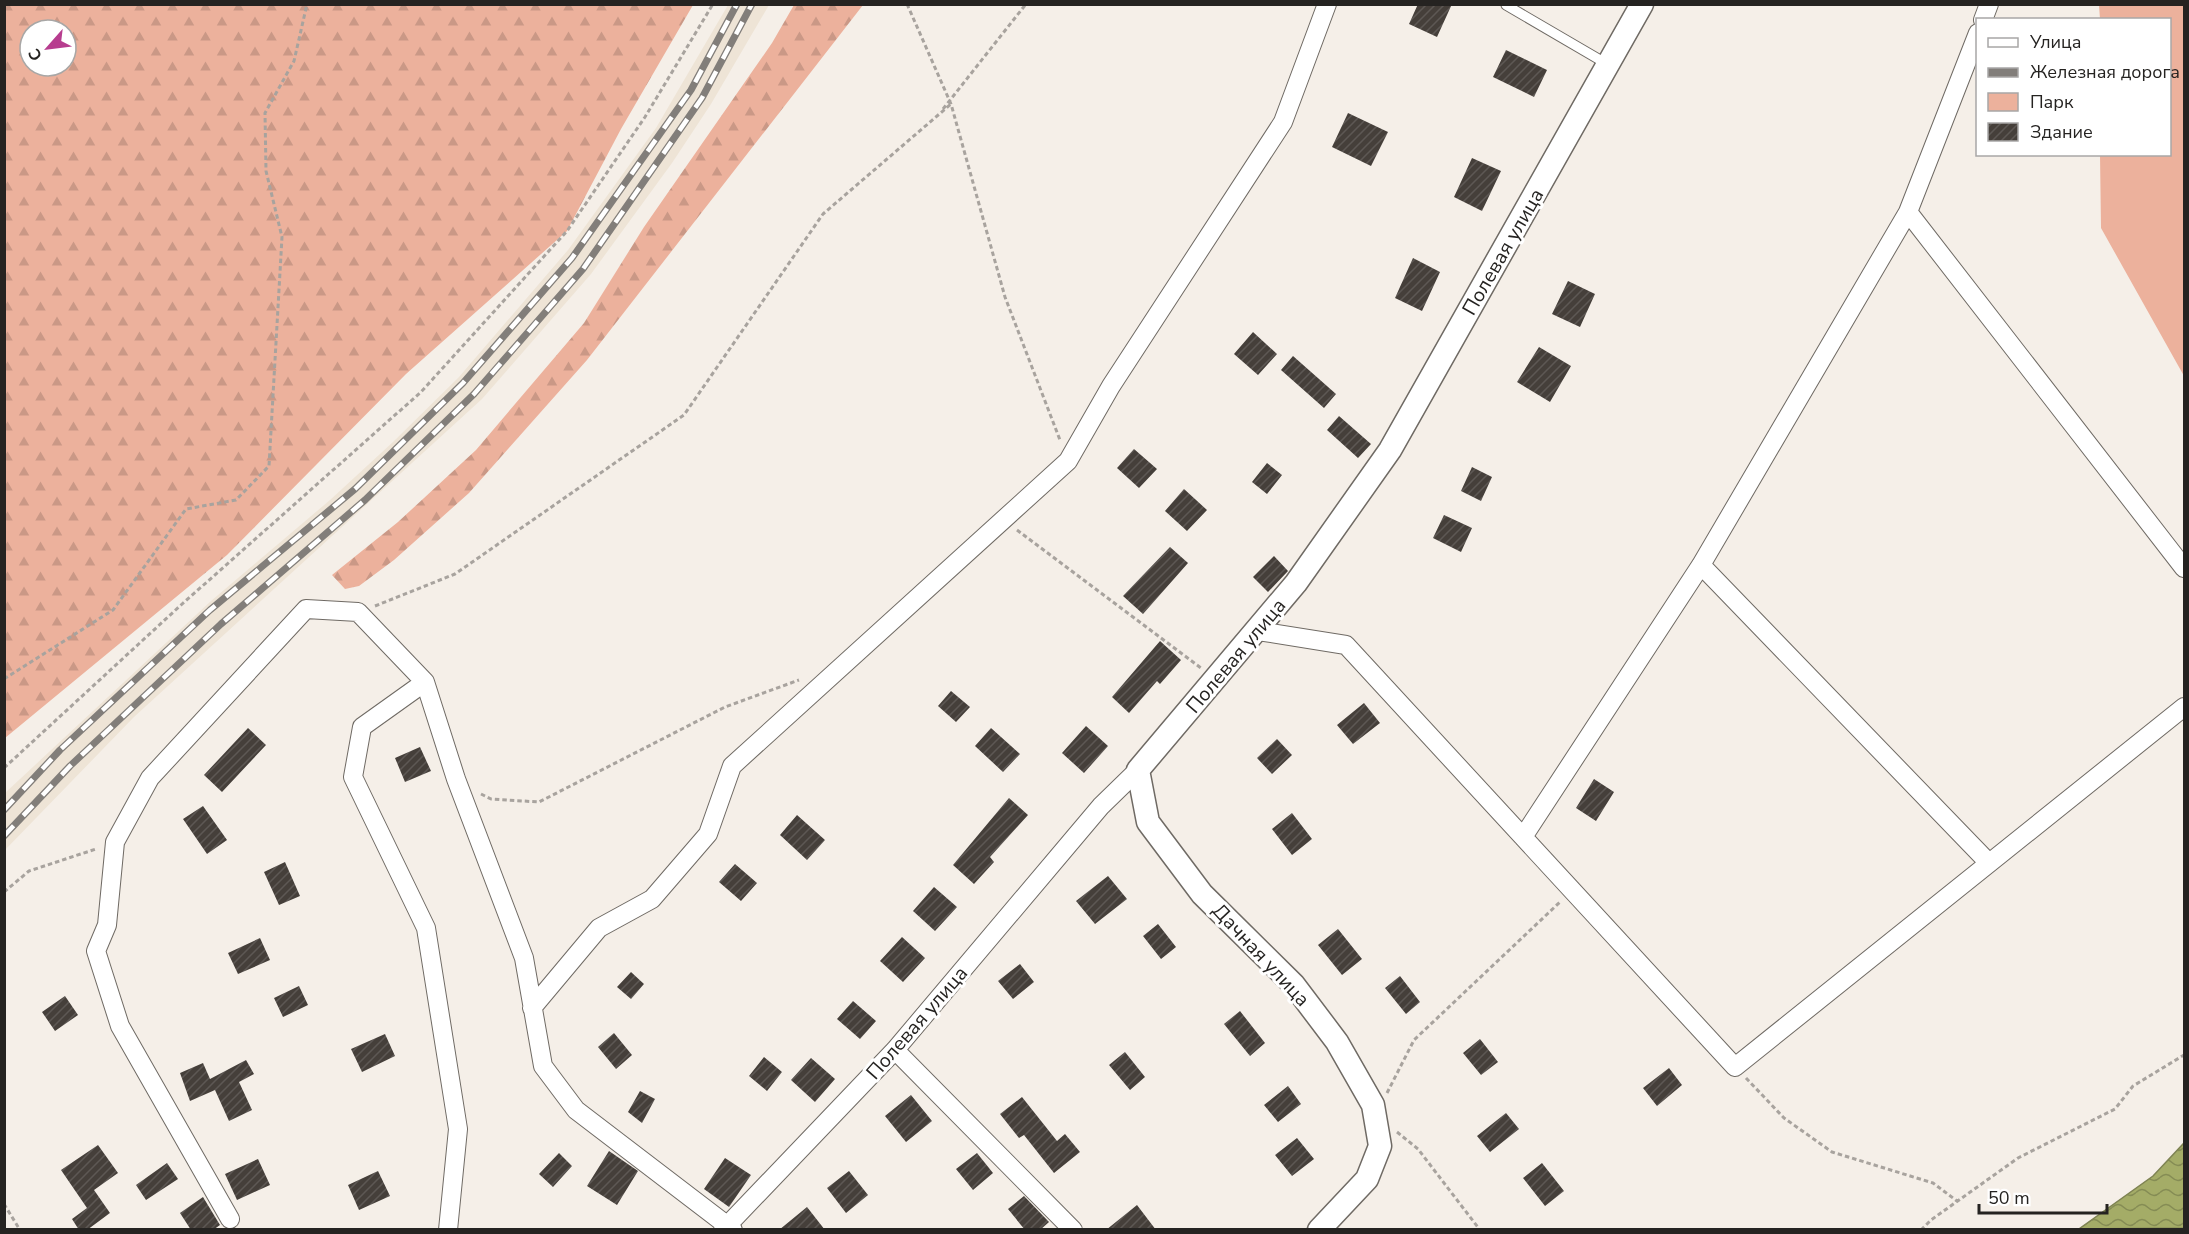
<svg xmlns="http://www.w3.org/2000/svg" width="2189" height="1234" viewBox="0 0 2189 1234" font-family="'Nunito Sans',sans-serif">
<defs>
<pattern id="forest-firs" width="22" height="20" patternUnits="userSpaceOnUse" patternTransform="scale(1.5)"><rect width="22" height="20" fill="#ecb19c"/><path d="M5 1l3.5 6h-7zM16 11l3.5 6h-7z" fill="#ca9886"/></pattern>
<pattern id="water-waves" width="16" height="10" patternUnits="userSpaceOnUse" patternTransform="scale(1.5)"><rect width="16" height="10" fill="#a4ac67"/><path d="M0 5q4-4 8 0t8 0" fill="none" stroke="#858c54"/></pattern>
<pattern id="building-hatch" width="6" height="6" patternUnits="userSpaceOnUse" patternTransform="scale(1.5)"><rect width="6" height="6" fill="#453f3a"/><path d="M-1 1l2-2M0 6l6-6M5 7l2-2" fill="none" stroke="#5d5854"/></pattern>
</defs>
<rect width="100%" height="100%" fill="#f5efe8"/>
<path fill="#eee4d6" d="M728 5H769L711 104 672 163 591 274 482 399 134 717 5 850V793L211 601 330 500 393 442 459 377 568 250 656 128Z"/>
<path fill="#ecb19c" d="M2099 5H2184V376L2101 228 2100 155 2170 154V20L2100 19Z"/>
<path fill="url(#forest-firs)" fill-rule="evenodd" d="M5 4 693 5 621 129 567 231 406 374 227 555 5 738ZM30 30H66V66H30Z
M794 5H863L587 360 469 493 394 560 359 586 345 589 332 575 398 522 476 450 584 323 644 227 772 43Z"/>
<path fill="url(#water-waves)" stroke="#7e8352" stroke-width="1.5" d="M2184 1143V1228L2079 1229 2153 1176Z"/>
<path fill="url(#building-hatch)" d="M1418 4H1452L1437 37 1409 24Z
M1506 50 1547 70 1534 97 1493 77Z
M1348 113 1388 132 1371 166 1332 147Z
M1472 158 1501 171 1482 211 1454 197Z
M1413 258 1440 272 1422 311 1395 298Z
M1568 281 1595 294 1580 327 1552 314Z
M1253 332 1277 354 1258 375 1234 354Z
M1539 347 1571 366 1550 402 1517 382Z
M1293 356 1336 394 1324 408 1281 370Z
M1339 416 1371 444 1358 458 1327 430Z
M1134 449 1157 469 1139 488 1117 468Z
M1267 463 1282 475 1267 494 1252 482Z
M1472 467 1492 477 1481 501 1461 491Z
M1184 489 1207 510 1187 531 1165 511Z
M1444 515 1472 528 1461 552 1433 538Z
M1170 547 1188 563 1143 614 1123 596Z
M1274 556 1288 571 1268 592 1253 577Z
M1160 641 1181 660 1160 684 1157 681 1129 713 1112 697Z
M951 691 970 707 956 722 938 706Z
M1364 703 1380 723 1353 744 1337 725Z
M1086 726 1108 746 1084 773 1062 753Z
M248 728 266 745 222 792 204 775Z
M991 728 1020 754 1003 772 975 746Z
M1277 739 1292 755 1272 774 1257 758Z
M420 747 431 771 405 782 395 758Z
M1594 779 1614 792 1596 821 1576 808Z
M1009 798 1028 815 990 857 994 862 974 884 953 865Z
M203 806 227 840 207 854 183 819Z
M1292 813 1312 839 1292 855 1272 829Z
M797 815 825 840 807 860 780 835Z
M285 862 300 896 279 905 264 872Z
M735 864 757 883 741 901 719 882Z
M1108 876 1127 899 1095 924 1076 901Z
M934 887 957 907 935 931 913 911Z
M1158 924 1176 947 1161 959 1143 936Z
M1338 929 1362 959 1342 975 1318 945Z
M902 937 925 958 903 982 880 961Z
M260 938 270 960 238 974 228 953Z
M1020 964 1034 982 1013 999 998 981Z
M631 972 644 984 631 999 617 987Z
M1400 976 1420 1002 1406 1014 1385 988Z
M299 986 308 1005 283 1017 274 998Z
M65 996 78 1015 55 1031 42 1012Z
M853 1001 876 1021 860 1039 837 1019Z
M1240 1011 1265 1043 1250 1056 1224 1024Z
M614 1033 632 1055 616 1069 598 1047Z
M385 1034 395 1056 362 1072 351 1049Z
M1480 1039 1498 1062 1481 1075 1463 1053Z
M1125 1052 1145 1077 1130 1090 1109 1065Z
M764 1057 782 1072 767 1091 749 1076Z
M811 1058 835 1079 815 1102 791 1080Z
M246 1060 254 1074 239 1082 252 1110 229 1121 215 1090 190 1101 180 1073 203 1063 210 1079Z
M1669 1068 1682 1085 1657 1106 1643 1088Z
M1288 1086 1301 1104 1278 1122 1264 1105Z
M640 1091 655 1099 642 1123 628 1112Z
M911 1095 932 1121 906 1142 885 1116Z
M1022 1097 1057 1141 1065 1134 1080 1152 1054 1173 1024 1135 1019 1138 1000 1114Z
M1506 1113 1519 1129 1490 1152 1477 1136Z
M1297 1138 1314 1159 1292 1176 1275 1155Z
M98 1145 118 1173 94 1190 110 1213 87 1230H79L72 1219 87 1208 61 1170Z
M609 1151 638 1171 617 1205 587 1186Z
M559 1153 572 1166 553 1187 539 1174Z
M977 1153 993 1173 973 1190 956 1169Z
M725 1158 751 1175 729 1207 704 1189Z
M258 1159 270 1185 237 1200 225 1174Z
M167 1163 178 1179 146 1200 136 1185Z
M1542 1163 1564 1191 1545 1206 1523 1178Z
M378 1171 390 1196 359 1210 348 1185Z
M849 1171 868 1195 846 1213 827 1188Z
M1024 1196 1049 1222 1040 1230H1025L1008 1209Z
M203 1197 220 1225 213 1230H191L180 1213Z
M1137 1205 1156 1230H1106Z
M807 1207 825 1230H779Z"/>
<g fill="none" stroke-linecap="round" stroke-linejoin="round">
<g stroke="#6f6a64" stroke-width="11">
<path id="service" d="M1506 5 1607 64"/>
</g>
<g stroke="#6f6a64" stroke-width="20">
<path id="minor" d="M1983 20 1989 4
M1908 212 2184 568
M1701 565 1988 862
M1258 631 1346 645 1735 1067 2184 707
M425 682 362 727 353 777 426 928 458 1129 448 1230
M1523 837 1701 565 1908 212 1978 33
M532 1008 599 928 652 899 708 834 732 766 1068 461 1111 386 1283 122 1327 4
M895 1050 1073 1230
M230 1219 120 1026 96 951 107 925 115 842 150 778 306 609 358 612 425 682 456 779 524 958 543 1066 576 1110 733 1230
M723 1230 895 1050 1101 806 1138 770"/>
</g>
<g stroke="#6f6a64" stroke-width="25">
<path id="tertiary" d="M1319 1230 1367 1179 1380 1146 1373 1105 1337 1042 1294 985 1202 894 1148 822 1138 770 1296 583 1390 450 1642 4"/>
</g>
<path stroke="#a8a39e" stroke-width="3" stroke-dasharray="4.5 3" stroke-linecap="butt" d="M907 4 951 104 1005 297 1060 440
M943 109 1026 4
M1017 530 1201 668
M375 606 455 574 684 415 823 214 951 104
M4 679 113 610 186 509 236 500 269 466 282 237 266 171 265 113 294 61 307 4
M4 768 181 605 421 392 567 231 645 117 713 4
M481 794 491 799 539 802 725 707 799 680
M4 892 29 871 96 849
M1746 1078 1784 1118 1832 1152 1933 1183 1957 1201
M1387 1093 1414 1040 1560 902
M1397 1132 1418 1149 1480 1230
M4 1204 20 1230
M1921 1230 1931 1220 2018 1158 2115 1109 2133 1086 2184 1055"/>
<use href="#service" stroke="#fff" stroke-width="9"/>
<use href="#minor" stroke="#fff" stroke-width="18"/>
<use href="#tertiary" stroke="#fff" stroke-width="22"/>
<g stroke="#827e7a" stroke-width="7">
<path id="rail" d="M4 810 60 750 210 610 355 489 463 383 572 258 691 90 737 4
M4 836 70 766 221 624 365 500 474 394 583 269 702 98 752 4"/>
</g>
<use href="#rail" stroke="#fff" stroke-width="4.5" stroke-dasharray="14" stroke-linecap="butt"/>
</g>
<g text-anchor="middle" dominant-baseline="central" stroke-width="6" stroke-linejoin="round" paint-order="stroke">
<g font-size="20" fill="#252321" stroke="#fff">
<text transform="translate(1503 252) rotate(-60)">Полевая улица</text>
<text transform="translate(1236 656) rotate(-50)">Полевая улица</text>
<text transform="translate(1261 955) rotate(47)">Дачная улица</text>
<text transform="translate(917 1023) rotate(-49)">Полевая улица</text>
</g>
</g>
<rect width="2189" height="1234" fill="none" stroke="#252321" stroke-width="12"/>
<rect x="1976" y="18" width="195" height="138" fill="#ffffff" stroke="#a8a7a6" stroke-width="1.5"/>
<rect x="1988" y="38" width="30" height="9" fill="#ffffff" stroke="#a8a7a6" stroke-width="1.5"/>
<text x="2030" y="48" font-size="18" fill="#252321">Улица</text>
<rect x="1988" y="68" width="30" height="9" fill="#827e7a" stroke="#a8a7a6" stroke-width="1.5"/>
<text x="2030" y="78" font-size="18" fill="#252321">Железная дорога</text>
<rect x="1988" y="93" width="30" height="18" fill="#ecb19c" stroke="#a8a7a6" stroke-width="1.5"/>
<text x="2030" y="108" font-size="18" fill="#252321">Парк</text>
<rect x="1988" y="123" width="30" height="18" fill="url(#building-hatch)" stroke="#a8a7a6" stroke-width="1.5"/>
<text x="2030" y="138" font-size="18" fill="#252321">Здание</text>
<g transform="translate(48 48) rotate(242)"><circle r="28" fill="#ffffff" stroke="#a8a7a6" stroke-width="1.5"/>
<path d="M0-4.5L10 22L0 15L-10 22Z" fill="#b73d8f"/>
<text y="-9" font-size="16" font-weight="bold" text-anchor="middle" fill="#252321">С</text>
</g>
<path d="M1979 1204v9h128v-9" fill="none" stroke="#252321" stroke-width="3"/>
<text x="1988" y="1204" font-size="18" fill="#252321" stroke="#ffffff" stroke-width="4.5" paint-order="stroke">50 m</text>
</svg>
